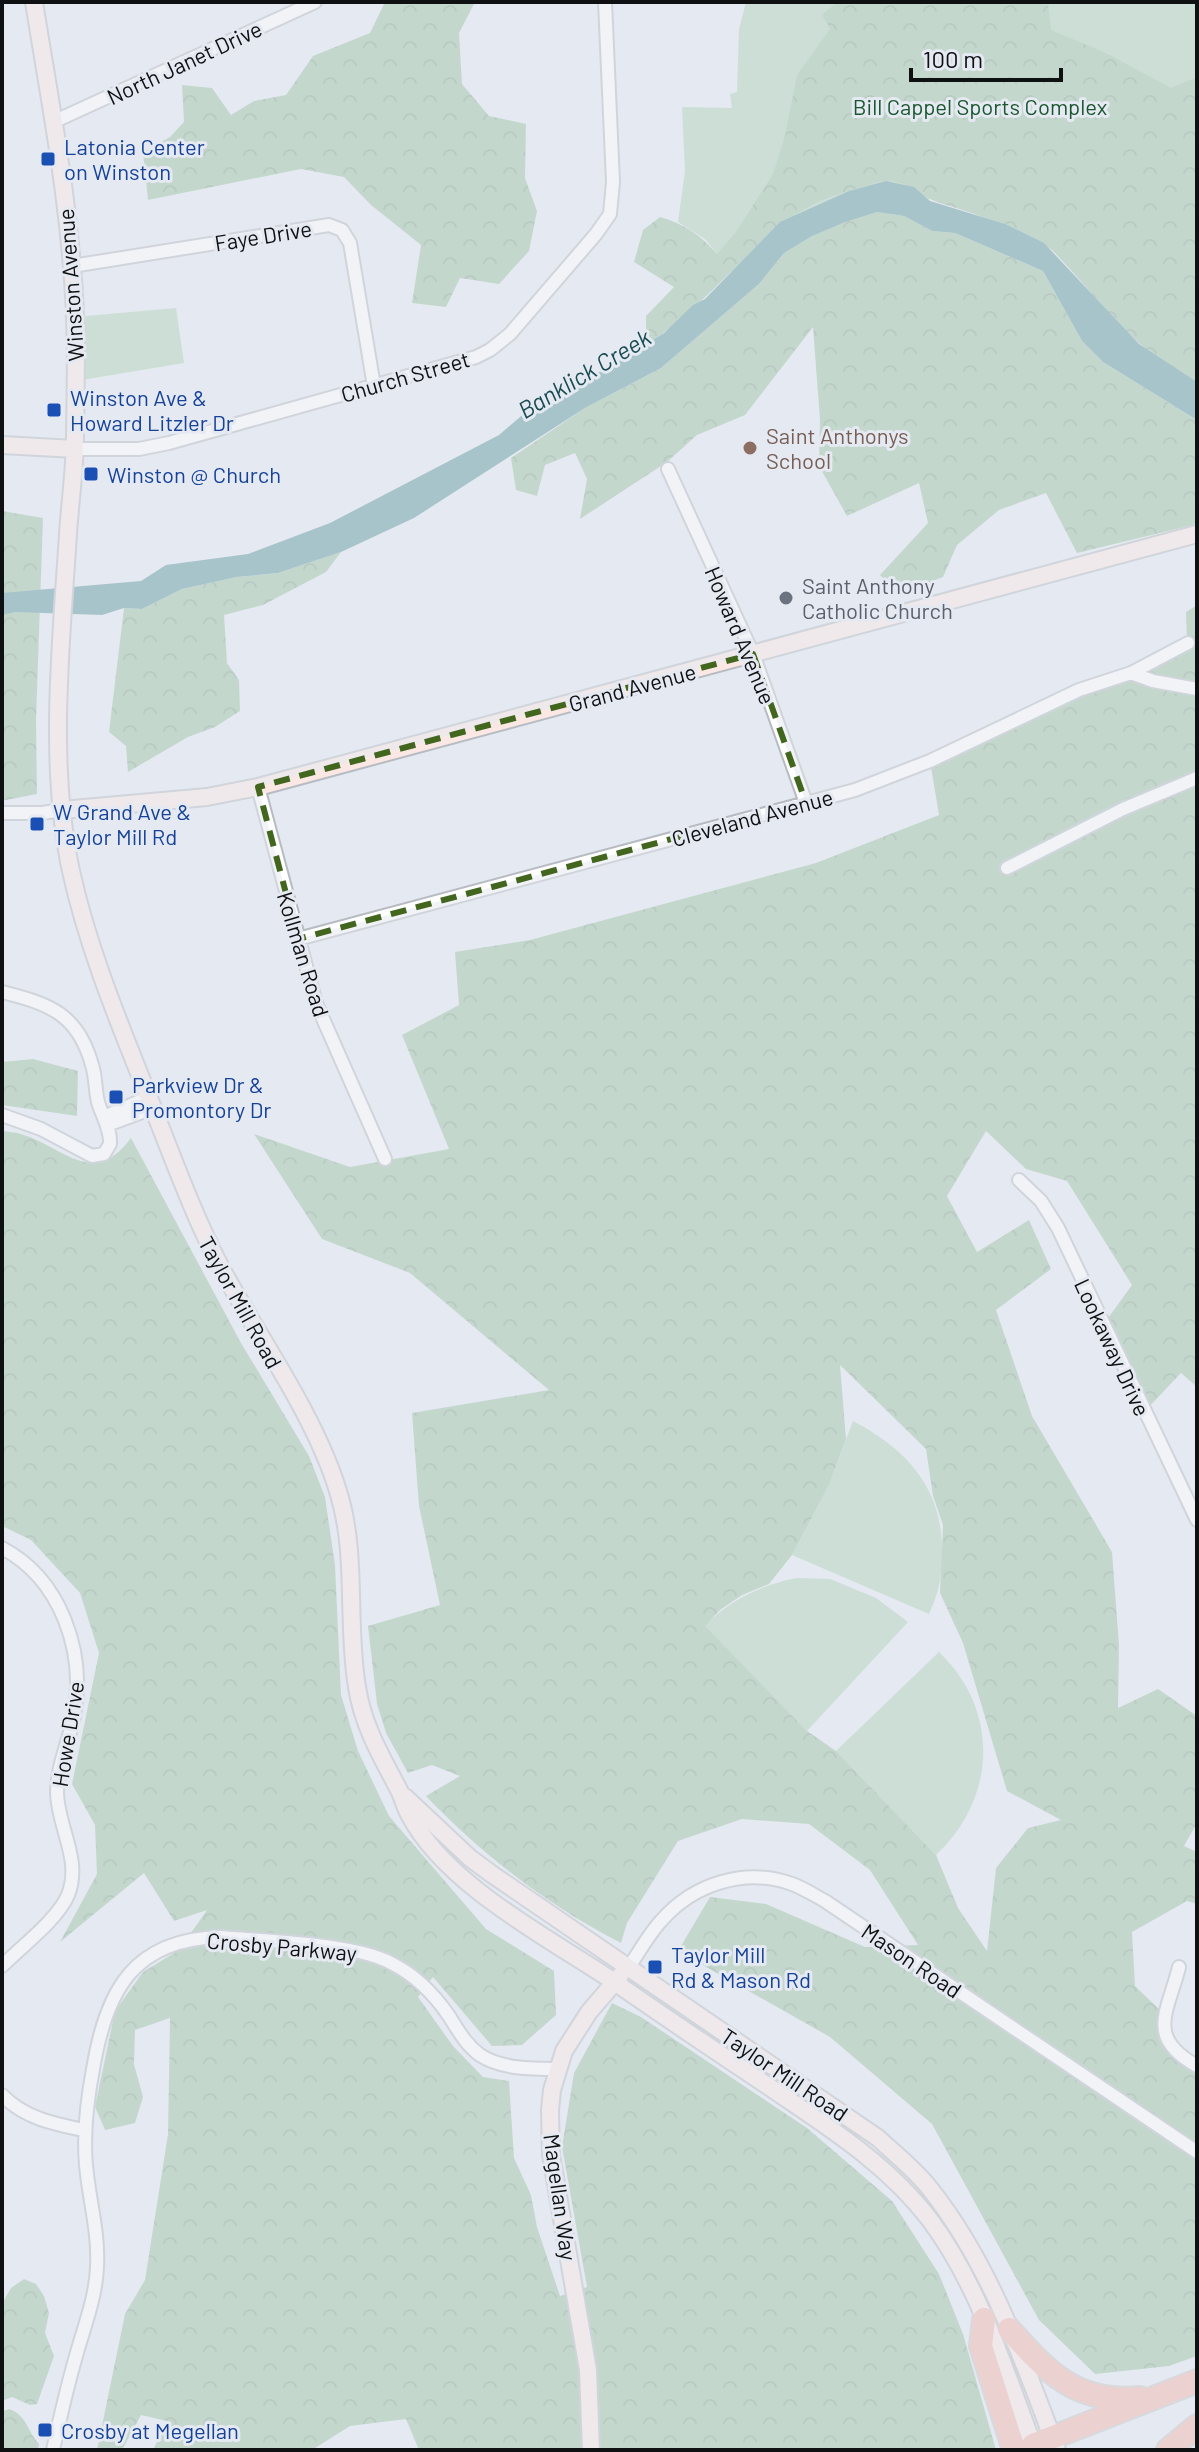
<svg xmlns="http://www.w3.org/2000/svg" width="1199" height="2452" viewBox="0 0 1199 2452" font-family="Barlow,sans-serif">
<defs>
<pattern id="forest-crowns" width="20" height="18" patternUnits="userSpaceOnUse" patternTransform="scale(2)"><rect width="20" height="18" fill="#9bc2a3"/><path d="M2 6a3 3 0 1 1 6 0M12 15a3 3 0 1 1 6 0" fill="none" stroke="#84a68b"/></pattern>
</defs>
<rect width="100%" height="100%" fill="#e5e9f1"/>
<path fill="#add1b4" d="M746 2H1197V102L731 271 705 239 678 222 685 171 682 107 732 108 730 94 737 92 739 29Z
M176 308 184 363 76 381 75 317Z
M853 1421C908 1450 943 1489 942 1553 942 1576 939 1593 929 1614L792 1555 829 1485Z
M796 1578 830 1579 876 1598 908 1622 807 1731 704 1626C732 1599 759 1586 796 1578Z
M939 1652C1000 1710 997 1798 936 1855L836 1751Z"/>
<path fill="url(#forest-crowns)" fill-rule="evenodd" d="M385 2H475L459 33 462 84 489 116 526 124 525 178 537 211 529 251 499 284 460 278 446 307 412 303 421 245 371 205 344 177 301 169 148 200 143 152 170 137 184 122 182 85 212 88 231 115 254 101 286 95 313 56 370 33Z
M837 2H1048L1051 30 1106 53 1171 88 1197 77V382C1136 355 1099 298 1054 252 1036 235 969 211 943 204 923 199 911 182 888 181 879 180 868 186 859 188 840 193 813 202 797 214 743 253 702 309 646 345V316L674 287 634 262 643 230 660 217C684 224 701 235 717 254L736 232 773 174 785 136 797 75 830 29 822 15Z
M877 212 904 216 932 231 955 233 1043 271 1082 341 1103 362 1197 420V524L1077 553 1046 493 999 510 957 545 943 577 897 595 880 575 928 523 919 483 847 516 819 466 820 420 813 327 745 415 697 435 667 462 580 519 587 479 575 453 545 465 537 496 516 490 511 458 585 408 661 368 759 284 784 253 812 236 845 221Z
M2 511 43 518 36 720 37 794 6 800H2Z
M341 552 326 572 263 605 224 615 227 663 239 680 240 711 215 727 188 737 128 772 126 746 109 732 124 608 142 609 182 589 237 577 278 573Z
M1197 605V1387L1181 1373 1144 1412 1103 1325 1132 1285 1067 1181 1026 1169 986 1131 947 1196 977 1252 1029 1220 1051 1269 996 1310 1032 1416 1112 1552 1119 1645 1118 1708 1158 1689 1197 1716V1823L1184 1846 1197 1852V1904L1187 1901 1132 1932 1135 1986 1164 2014V2031L1197 2066V2356L1169 2366 1095 2374 1039 2320 932 2124 830 2037 678 1951 710 1897 766 1904 865 1947 918 1945 870 1870 809 1824 742 1819 678 1841 627 1923 621 1943C549 1906 482 1855 426 1796L460 1776 432 1765 408 1773 386 1733 377 1704 368 1626 440 1605 419 1506 412 1413 549 1390 410 1273 322 1239 254 1134 350 1167 449 1149 402 1035 459 1005 455 952 530 940 816 863 939 815 930 761 1187 643 1186 612ZM840 1365 926 1449 933 1496 943 1525 940 1593 963 1643 1007 1791 1061 1820 1028 1828 996 1868 987 1951 958 1908 936 1855 836 1751 807 1731 705 1626 720 1610 742 1595 769 1584 792 1555 829 1485 846 1439Z
M33 1059 78 1071 77 1116 2 1105V1062Z
M2 1131C8 1132 15 1132 21 1134 64 1147 93 1189 131 1138L241 1343 309 1456 325 1497 335 1565 341 1695 358 1751 389 1816 486 1929 554 1971 556 2015 522 2045 492 2046 433 1977 418 1997 453 2046 483 2077 509 2081 514 2158 531 2195 537 2227 560 2296 587 2287 562 2147 574 2073 612 2003 641 2017 807 2128 892 2201 939 2274 963 2334 996 2450H419L406 2419 350 2426 312 2450H153L167 2421 141 2415 122 2450H97L125 2314 145 2280 168 2134 170 2018 135 2030 134 2064 143 2097 135 2123 105 2130 95 2107 115 2011 143 1972 179 1950 207 1910 174 1921 144 1873 60 1942 97 1874 95 1825 72 1784 99 1653 80 1593 31 1540 2 1526Z
M24 2279 36 2284 44 2296 49 2313 45 2333 54 2356 37 2404 30 2405 12 2397 2 2401V2304L11 2288Z
M9 2409C27 2415 27 2431 39 2444L38 2450H2V2417L4 2411Z"/>
<path fill="#5d989e" d="M886 181 914 187 930 201 1005 224 1044 243 1139 344 1197 382V420L1103 362 1082 341 1043 271 955 233 932 231 904 216 877 212 845 222 812 236 784 253 759 284 661 368 585 408 414 518 341 552 278 573 237 577 182 589 142 609 124 608 102 615 15 612 2 615V593L141 581 166 565 248 554 330 523 499 435 533 406 611 366 664 333 693 305 705 299 780 222 849 191Z"/>
<g fill="none" stroke-linecap="round" stroke-linejoin="round">
<g stroke="#b7bbc2" stroke-width="16">
<path id="street" d="M53 122 315 2
M72 266 329 225 342 230 350 243 374 386
M75 449H139L169 443 476 357 490 350 510 334 596 234 610 214 613 182 605 2
M668 469 753 654 806 803
M1131 673 1153 681 1197 689
M258 787 316 1003 385 1159
M2 813H42L62 810
M1007 868 1123 809 1197 778
M298 939 855 790 930 761 1079 690 1131 673 1188 643
M2 992C50 1004 78 1014 92 1065 96 1077 95 1090 98 1102 102 1116 111 1129 110 1144L104 1154 92 1156 41 1129 2 1115
M104 1117 149 1097
M107 1125 153 1108
M1019 1180 1041 1201 1058 1228 1197 1520
M2 1548C61 1579 86 1652 74 1716 69 1741 57 1766 57 1793 58 1828 82 1860 68 1895 58 1919 21 1947 2 1966
M629 1967C639 1952 649 1934 661 1921 693 1884 745 1867 792 1884 803 1888 814 1895 825 1901L1197 2152
M1179 1967C1168 2012 1145 2037 1197 2066
M2 2095C24 2118 54 2124 84 2130
M53 2450C60 2418 67 2387 76 2356 84 2327 96 2297 97 2267 99 2232 89 2200 86 2165 83 2132 87 2101 93 2069 106 1991 133 1939 221 1937 266 1941 353 1943 391 1963 415 1975 434 1994 449 2016 458 2030 466 2045 480 2055 501 2069 532 2069 557 2069"/>
</g>
<g stroke="#b7bbc2" stroke-width="20">
<path id="secondary" d="M34 2C48 90 65 178 72 267 77 323 76 380 75 436 75 469 70 502 68 534 61 644 48 764 71 871 88 949 120 1025 149 1098 172 1155 192 1212 220 1266 258 1337 315 1415 338 1491 358 1554 346 1622 357 1687 363 1726 381 1756 399 1790 403 1798 405 1808 410 1816 448 1887 551 1939 616 1983 666 2018 717 2052 768 2086 825 2125 887 2163 930 2220 980 2287 1005 2372 1035 2450
M2 445 75 449
M62 810 207 797 258 787 1197 534
M405 1797 470 1858 493 1875 878 2138C896 2155 916 2170 931 2190 991 2266 1023 2360 1057 2450
M591 2450 588 2370 551 2155 550 2110 552 2090 564 2051 589 2012 620 1976"/>
</g>
<g stroke="#c5c6c6" stroke-width="26">
<path id="highway" d="M984 2319 981 2346 1014 2450
M1009 2329C1048 2373 1077 2404 1140 2398
M1033 2445 1197 2381
M1168 2450 1197 2426"/>
</g>
<use href="#street" stroke="#fff" stroke-width="12"/>
<use href="#secondary" stroke="#fbe8e5" stroke-width="16"/>
<use href="#highway" stroke="#f2b4a8" stroke-width="22"/>
</g>
<path d="M0 0H1199V2452H0ZM753 654 806 803 298 939 258 787Z" fill="#e5e9f1" fill-opacity=".55" fill-rule="evenodd"/>
<path fill="none" stroke="#42661e" stroke-width="6" stroke-dasharray="16 10" stroke-linejoin="round" d="M753 654 806 803 298 939 258 787Z"/>
<g fill="#1a4fb4" stroke="#e5e9f1" stroke-width="3">
<rect x="40" y="151" width="16" height="16" rx="4"/>
<rect x="46" y="402" width="16" height="16" rx="4"/>
<rect x="83" y="466" width="16" height="16" rx="4"/>
<rect x="29" y="816" width="16" height="16" rx="4"/>
<rect x="108" y="1089" width="16" height="16" rx="4"/>
<rect x="647" y="1959" width="16" height="16" rx="4"/>
<rect x="37" y="2422" width="16" height="16" rx="4"/>
</g>
<circle fill="#8d6e63" stroke="#e5e9f1" stroke-width="3" cx="750" cy="448" r="8"/>
<circle fill="#6b7280" stroke="#e5e9f1" stroke-width="3" cx="786" cy="598" r="8"/>
<g text-anchor="middle" dominant-baseline="central" stroke-width="6" stroke-linejoin="round" paint-order="stroke">
<g font-size="22" fill="#0f1012" stroke="#e5e9f1">
<text transform="translate(184 62) rotate(-25)">North Janet Drive</text>
<text transform="translate(263 235) rotate(-9)">Faye Drive</text>
<text transform="translate(70 285) rotate(-94)">Winston Avenue</text>
<text transform="translate(405 376) rotate(-16)">Church Street</text>
<text transform="translate(741 635) rotate(67)">Howard Avenue</text>
<text transform="translate(632 687) rotate(-15)">Grand Avenue</text>
<text transform="translate(752 817) rotate(-15)">Cleveland Avenue</text>
<text transform="translate(304 954) rotate(73)">Kollman Road</text>
<text transform="translate(241 1302) rotate(61)">Taylor Mill Road</text>
<text transform="translate(1113 1347) rotate(65)">Lookaway Drive</text>
<text transform="translate(67 1734) rotate(-81)">Howe Drive</text>
<text transform="translate(282 1946) rotate(5)">Crosby Parkway</text>
<text transform="translate(912 1960) rotate(34)">Mason Road</text>
<text transform="translate(785 2074) rotate(34)">Taylor Mill Road</text>
<text transform="translate(561 2197) rotate(82)">Magellan Way</text>
</g>
<g font-size="22" fill="#1a572e" stroke="#e5e9f1">
<text x="980" y="106">Bill Cappel Sports Complex</text>
</g>
<g font-size="22" fill="#164399" stroke="#e5e9f1" text-anchor="start">
<text x="64" y="146">Latonia Center<tspan x="64" dy="25">on Winston</tspan></text>
<text x="70" y="397">Winston Ave &amp;<tspan x="70" dy="25">Howard Litzler Dr</tspan></text>
<text x="107" y="474">Winston @ Church</text>
<text x="53" y="811">W Grand Ave &amp;<tspan x="53" dy="25">Taylor Mill Rd</tspan></text>
<text x="132" y="1084">Parkview Dr &amp;<tspan x="132" dy="25">Promontory Dr</tspan></text>
<text x="671" y="1954">Taylor Mill<tspan x="671" dy="25">Rd &amp; Mason Rd</tspan></text>
<text x="61" y="2430">Crosby at Megellan</text>
</g>
<g font-size="22" fill="#785e54" stroke="#e5e9f1" text-anchor="start">
<text x="766" y="435">Saint Anthonys<tspan x="766" dy="25">School</tspan></text>
</g>
<g font-size="22" fill="#5b616d" stroke="#e5e9f1" text-anchor="start">
<text x="802" y="585">Saint Anthony<tspan x="802" dy="25">Catholic Church</tspan></text>
</g>
<g font-size="24" font-style="italic" fill="#184c52" stroke="#e5e9f1">
<text transform="translate(584 373) rotate(-31)">Banklick Creek</text>
</g>
</g>
<rect width="1199" height="2452" fill="none" stroke="#0f1012" stroke-width="8"/>
<path d="M911 68v12h150v-12" fill="none" stroke="#0f1012" stroke-width="4"/>
<text x="923" y="68" font-size="24" fill="#0f1012" stroke="#e5e9f1" stroke-width="6" paint-order="stroke">100 m</text>
</svg>
